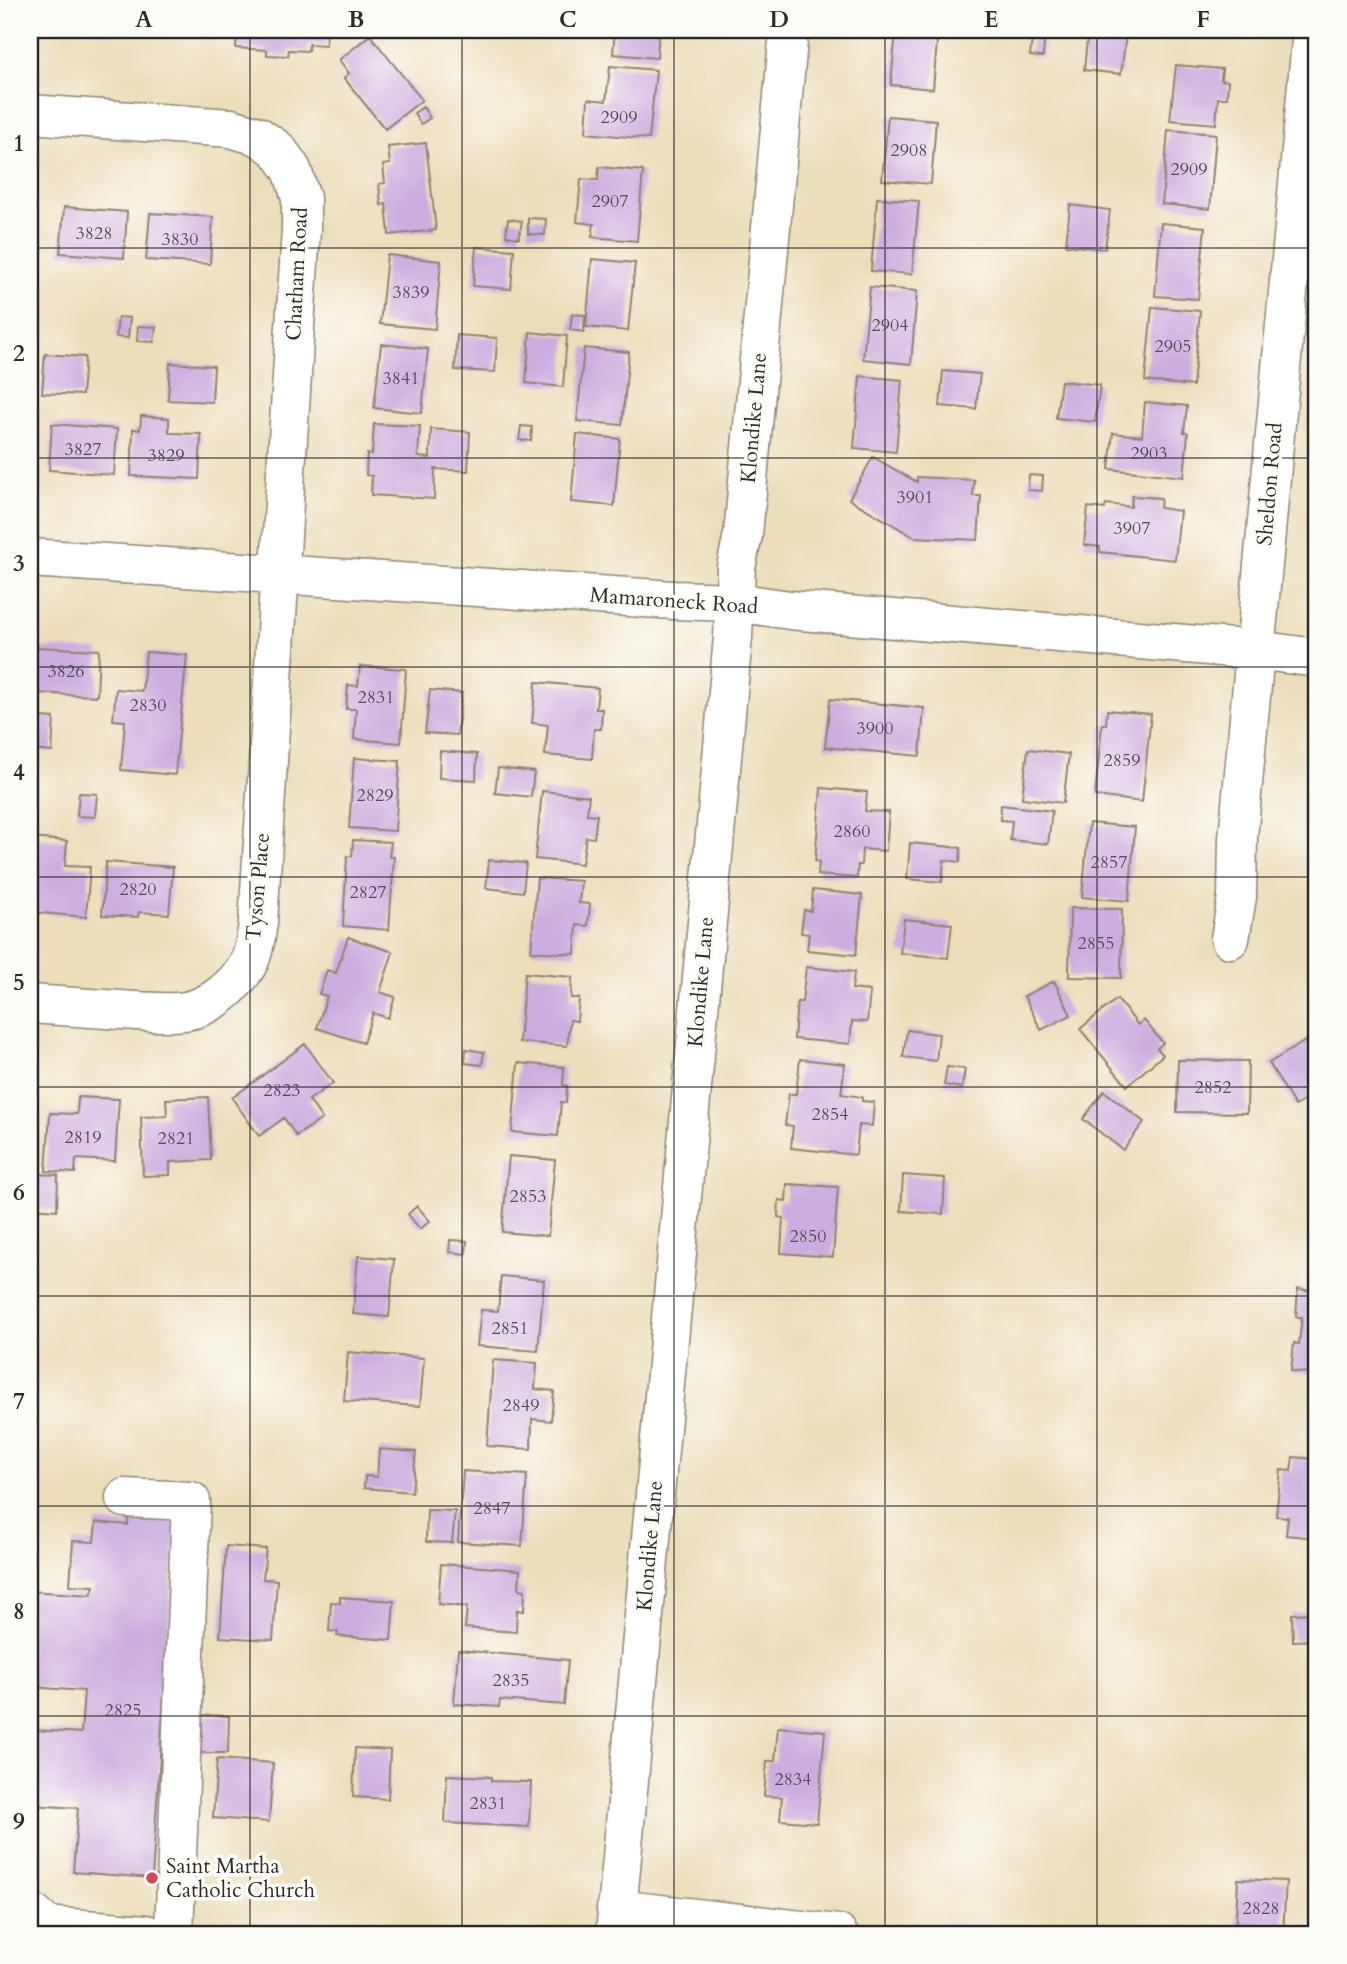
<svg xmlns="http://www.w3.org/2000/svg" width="1347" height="1964" viewBox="0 0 1347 1964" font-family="Cardo,serif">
<rect width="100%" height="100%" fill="#fdfcf7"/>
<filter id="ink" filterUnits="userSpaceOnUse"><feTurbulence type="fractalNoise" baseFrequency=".0143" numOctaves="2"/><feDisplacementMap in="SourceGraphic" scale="14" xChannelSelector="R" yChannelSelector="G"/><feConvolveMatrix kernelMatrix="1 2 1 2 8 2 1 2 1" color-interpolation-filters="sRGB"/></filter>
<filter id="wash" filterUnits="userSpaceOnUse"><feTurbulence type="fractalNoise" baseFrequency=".00686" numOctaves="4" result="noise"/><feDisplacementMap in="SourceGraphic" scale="28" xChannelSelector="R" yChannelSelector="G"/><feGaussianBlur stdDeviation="1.57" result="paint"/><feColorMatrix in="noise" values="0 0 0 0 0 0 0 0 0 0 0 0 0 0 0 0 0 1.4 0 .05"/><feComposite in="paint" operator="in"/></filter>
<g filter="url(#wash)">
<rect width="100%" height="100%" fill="#ecdebb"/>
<g id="blocks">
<path fill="#ccaddf" d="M92 30H124L123 34 92 32Z
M147 30H215L214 39 146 35Z
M237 30H327L326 45 309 44 308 51 289 50 288 56 267 55V50L236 48Z
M615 30H659L657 58 613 54Z
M896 30H938L933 89 891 85Z
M1088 30 1126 35 1121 74 1084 70Z
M370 35 422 100 385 129 344 78 349 73 339 60Z
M1032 39 1044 41 1043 57 1030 56Z
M1176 65 1222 69 1221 80 1228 81 1227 98H1218L1216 124 1170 120Z
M610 66 656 70 649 139 586 133 588 99 606 101Z
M423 107 430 118 421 124 414 113Z
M888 116 936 120 931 184 882 180Z
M1168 130 1216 134 1210 209 1162 204Z
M426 143 436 230 389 235 386 204 381 205 379 184 385 183 383 165 390 164 388 147Z
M599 167 643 171 637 241 592 237 594 224 577 222 581 179 598 180Z
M877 198 919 201 912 274 871 271Z
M1070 205 1110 210 1105 249 1066 245Z
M64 207 127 212 124 258 60 253Z
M150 213 213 217 210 264 146 260Z
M528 218 546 219 545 235 528 234Z
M508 219 522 221 519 238 506 236Z
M1161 223 1205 227 1198 299 1155 296Z
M476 247 514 250 511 289 473 286Z
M387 255 441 261 435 329 380 324Z
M592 259 635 263 628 331 586 327Z
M870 287 917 291 911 364 863 359Z
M1152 307 1200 311 1193 386 1145 381Z
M572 314 585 315 584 332 570 330Z
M118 317 130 318 128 338 116 337Z
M138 326 156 327 154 342 137 341Z
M530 332 567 336 563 387 526 383Z
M457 335 497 338 495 372 455 370Z
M381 344 428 349 422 413 374 408Z
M584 348 629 352 622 425 577 421Z
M45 354 85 357 82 395 42 393Z
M170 363 214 366 212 402 168 400Z
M943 371 980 374 976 409 940 406Z
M860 376 902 380 896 452 854 448Z
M1061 381 1100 385 1095 422 1056 418Z
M1145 402 1187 406 1184 432 1188 433 1184 477 1109 469 1113 433 1142 436Z
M141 416 169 418V433L201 434 199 479 131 476 133 429 140 430Z
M52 424 117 429 114 475 49 470Z
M374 424 420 426 418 457 430 458 431 429 470 432 468 471 435 469 434 499 371 495 372 476 366 475 367 454 372 455Z
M521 426 532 427 531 441 519 440Z
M577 434 620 439 614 506 571 502Z
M873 457 917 482V477L974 480 973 496H981L978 540 914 537 849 499Z
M1029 475 1043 476 1042 491 1028 490Z
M1132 496 1161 498 1160 508 1180 511 1175 560 1100 552V547L1084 545 1088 507 1105 509 1106 504 1131 507Z
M35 647 99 650 97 696 33 693Z
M146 652 187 655 175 775 121 770 125 721 113 720 116 689 142 691Z
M360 666 406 669 401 743 354 739 356 709H346L348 685 358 686Z
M536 682 598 688 596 709H602L601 729H594L592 759 545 755 548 725 532 723Z
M430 690 462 693 457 735 425 733Z
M830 699 924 708 920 756 825 747Z
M1107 710 1151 714 1142 802 1095 796 1102 724H1106Z
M30 716 54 718 52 752 30 750Z
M1028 749 1069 754 1063 803 1022 798Z
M440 751 477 754 476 780 439 778Z
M354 758 400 761 395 831 349 828Z
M498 768 534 772 531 797 495 793Z
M821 788 867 792 865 811 889 812 886 851 862 849 861 865H858L857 878 818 875 819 862 815 861Z
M542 791 589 796 587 814 597 815 594 838 586 837 582 864 535 859Z
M79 793 97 794 95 817 77 816Z
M1001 805 1052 811 1048 844 1010 840 1012 821 1000 820Z
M1089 823 1135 827 1129 901 1082 897Z
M30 838 67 841 65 866 90 867 86 917 30 912Z
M353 840 391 842 389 857H394L389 930 343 926 347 856H352Z
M910 843 961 848 960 862 944 860 942 882 907 879Z
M489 860 526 863 523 892 486 888Z
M106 862 173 867 169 914 139 912 138 917 102 915Z
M537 878 581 881 579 903 590 904 588 926 577 925 575 954 531 951Z
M813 890 862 895 856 955 807 950 809 934 801 933 804 910 811 911Z
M1070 908 1122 909 1121 978 1069 977Z
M904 919 952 924 948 958 900 953Z
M348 937 393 952 380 992 395 997 388 1018 373 1013 363 1043 317 1028 327 996 319 994 327 970 336 973Z
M806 967 854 972 852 989 870 991 867 1022 852 1021 850 1044 794 1039 797 1002H802Z
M525 973 572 977 571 998H579L577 1021 570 1020 567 1046 519 1042Z
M1054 981 1071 1015 1041 1030 1024 996Z
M1117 999 1138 1025 1144 1020 1163 1043 1157 1048 1163 1055 1127 1086 1080 1029Z
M907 1030 939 1034 936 1061 903 1057Z
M1317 1034V1093L1295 1106 1269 1063Z
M305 1044 333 1083 309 1100 322 1119 296 1136 284 1118 259 1136 232 1098Z
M466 1049 484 1052 482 1065 465 1063Z
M800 1059 845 1064 841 1094 862 1097V1101L874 1102 872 1126 859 1125 856 1155 791 1148 793 1126 785 1125 789 1094H796Z
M1178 1060 1248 1061 1247 1113 1177 1112Z
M518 1063 564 1067 563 1085 567 1086 566 1103 561 1102 558 1136 512 1132Z
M947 1067 965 1069 962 1088 944 1085Z
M1104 1091 1144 1122 1123 1150 1083 1119Z
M78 1097 119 1099 115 1161 76 1159 75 1173 46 1171 50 1113 77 1114Z
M208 1097 211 1160 170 1162V1175L143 1176 141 1117 167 1116 166 1099Z
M509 1156 555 1160 548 1236 502 1232Z
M34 1174 58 1175 57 1210 32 1208Z
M903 1175 945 1178 943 1214 901 1211Z
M787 1184 838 1187 833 1257 781 1253 783 1218 778 1217 779 1200 786 1201Z
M417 1206 430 1221 420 1229 408 1214Z
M450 1240 467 1241 466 1254 449 1252Z
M358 1256 394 1259 389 1317 353 1314Z
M1315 1256H1317V1374L1291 1371 1294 1343 1299 1344 1302 1317H1296L1298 1289 1312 1291Z
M501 1276 544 1280 538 1351 477 1346 481 1310 498 1311Z
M348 1352 424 1358 420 1406 344 1401Z
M493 1360 537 1363 535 1389 554 1391 551 1421 532 1419 531 1449 487 1446Z
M379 1449 416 1452 412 1492 364 1488 365 1476 377 1477Z
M1293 1457 1317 1459V1538L1286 1535 1288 1517 1276 1516 1281 1470 1291 1471Z
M463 1471 527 1475 522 1546 458 1542Z
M129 1509 176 1512 152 1878 73 1872 78 1808 30 1805 34 1730 81 1733 84 1691 30 1687V1591L91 1595 94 1586 70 1585 73 1541 94 1542 96 1522 128 1525Z
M427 1510 455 1511 452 1543 426 1542Z
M226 1546 266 1549 263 1579 277 1580 273 1640 220 1637Z
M441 1564 520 1570 519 1589 525 1590 524 1611 517 1610 516 1632 465 1628 467 1607 438 1604Z
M340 1597 394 1601 391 1640 337 1636 338 1632 329 1631 331 1602 340 1603Z
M1317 1613V1640L1293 1641 1292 1614Z
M458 1650 568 1660 564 1705 500 1700 499 1707 454 1704Z
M202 1715 229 1716 228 1753H201Z
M778 1727 825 1731 817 1823 780 1820 782 1797 764 1796 767 1761H775Z
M355 1748 390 1750 388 1799 353 1797Z
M217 1759 273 1763 269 1822 213 1818Z
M447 1775 491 1777V1781L531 1782 529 1827 445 1823Z
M1238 1879 1286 1881 1283 1934H1235Z"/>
</g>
</g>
<g filter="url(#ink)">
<use href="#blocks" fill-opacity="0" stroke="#8c8473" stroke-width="2"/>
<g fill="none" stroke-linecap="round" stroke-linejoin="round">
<g stroke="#8c8473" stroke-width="41">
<path id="minor" d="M30 114 231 128 258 136 278 150 292 170 301 198V230L258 923C256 935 255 948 250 960 238 984 212 1007 185 1011 164 1014 142 1011 121 1010 90 1008 60 1006 30 1004
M30 558 674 600 734 602 790 610 1255 650 1317 658
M1230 939 1237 897 1238 838 1312 30
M125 1498 191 1501 174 1934
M616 1909 838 1934
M30 1911 47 1926 146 1934
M615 1934 733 637 736 567 743 535 789 30"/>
</g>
<use href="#minor" stroke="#fff" stroke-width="38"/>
</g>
</g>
<path fill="none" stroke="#2b2b2b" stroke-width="2" stroke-opacity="0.55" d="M250 30V1934M462 30V1934M674 30V1934M885 30V1934M1097 30V1934M30 248H1317M30 458H1317M30 667H1317M30 877H1317M30 1087H1317M30 1296H1317M30 1506H1317M30 1716H1317"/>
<circle fill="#d1495b" stroke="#fdfcf7" stroke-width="2.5" cx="152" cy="1878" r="7"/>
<g text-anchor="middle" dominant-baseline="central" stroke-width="7" stroke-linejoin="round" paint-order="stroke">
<g font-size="18" fill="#534c58">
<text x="619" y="117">2909</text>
<text x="909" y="150">2908</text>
<text x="1189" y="169">2909</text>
<text x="610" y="201">2907</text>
<text x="94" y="233">3828</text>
<text x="180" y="239">3830</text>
<text x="411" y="292">3839</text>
<text x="890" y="325">2904</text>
<text x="1173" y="346">2905</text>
<text x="401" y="378">3841</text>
<text x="83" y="449">3827</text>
<text x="1149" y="453">2903</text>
<text x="166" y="455">3829</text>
<text x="915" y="497">3901</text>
<text x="1132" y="528">3907</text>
<text x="66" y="671">3826</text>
<text x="376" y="697">2831</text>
<text x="148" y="705">2830</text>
<text x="875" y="728">3900</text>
<text x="1122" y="760">2859</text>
<text x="375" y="795">2829</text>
<text x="852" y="831">2860</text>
<text x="1109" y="862">2857</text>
<text x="138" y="889">2820</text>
<text x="368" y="892">2827</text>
<text x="1096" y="943">2855</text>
<text x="1213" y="1087">2852</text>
<text x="282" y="1090">2823</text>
<text x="830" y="1114">2854</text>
<text x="83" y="1137">2819</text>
<text x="176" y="1138">2821</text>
<text x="528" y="1196">2853</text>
<text x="808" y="1236">2850</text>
<text x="510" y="1328">2851</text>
<text x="521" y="1405">2849</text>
<text x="492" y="1508">2847</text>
<text x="511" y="1680">2835</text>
<text x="123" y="1710">2825</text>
<text x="793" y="1779">2834</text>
<text x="488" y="1803">2831</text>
<text x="1261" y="1908">2828</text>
</g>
<g font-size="21" fill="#2b2b2b" stroke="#fdfcf7">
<text transform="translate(297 274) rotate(-87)">Chatham Road</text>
<text transform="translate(754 418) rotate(-85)">Klondike Lane</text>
<text transform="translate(1270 484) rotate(-85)">Sheldon Road</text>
<text transform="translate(674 601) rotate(4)">Mamaroneck Road</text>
<text transform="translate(258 887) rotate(-85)">Tyson Place</text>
<text transform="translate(701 982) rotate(-85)">Klondike Lane</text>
<text transform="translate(650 1546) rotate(-85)">Klondike Lane</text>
</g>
<g font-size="21" fill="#2b2b2b" stroke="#fdfcf7" text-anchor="start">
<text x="166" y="1866">Saint Martha<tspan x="166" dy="24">Catholic Church</tspan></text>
</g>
</g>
<rect width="1347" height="1964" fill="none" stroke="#fdfcf7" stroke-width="77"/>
<rect x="38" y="38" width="1270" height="1888" fill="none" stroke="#2b2b2b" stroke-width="2.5"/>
<g font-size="23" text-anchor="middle" font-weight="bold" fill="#2b2b2b">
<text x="144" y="27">A</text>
<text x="356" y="27">B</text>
<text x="568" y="27">C</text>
<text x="779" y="27">D</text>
<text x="991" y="27">E</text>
<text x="1203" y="27">F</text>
<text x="19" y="151">1</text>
<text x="19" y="361">2</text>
<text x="19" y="571">3</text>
<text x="19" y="780">4</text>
<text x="19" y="990">5</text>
<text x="19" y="1200">6</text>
<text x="19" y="1409">7</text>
<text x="19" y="1619">8</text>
<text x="19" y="1829">9</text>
</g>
</svg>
